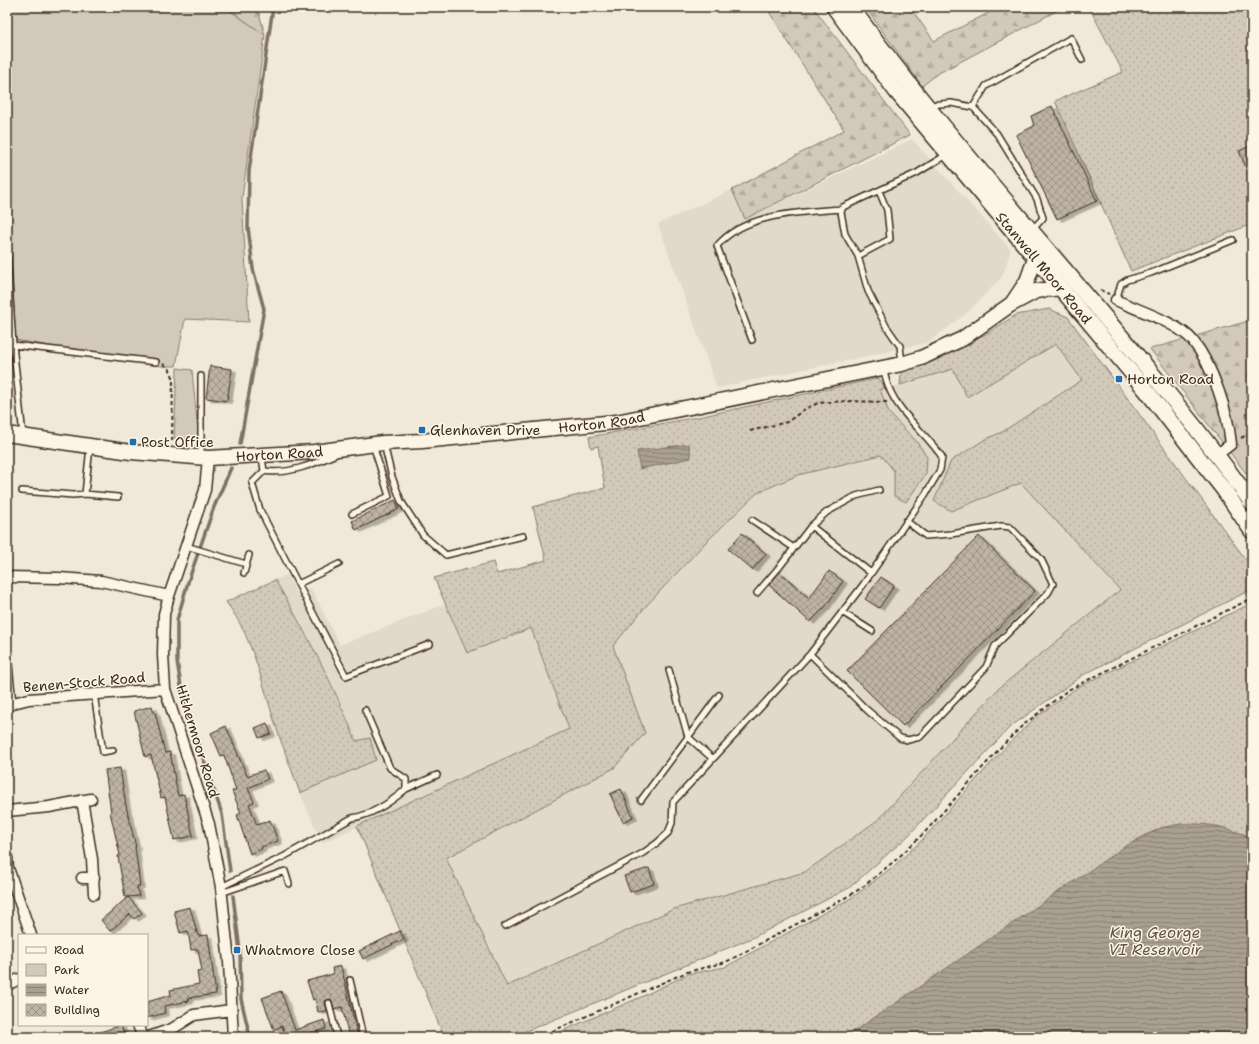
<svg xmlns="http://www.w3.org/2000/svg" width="1259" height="1044" viewBox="0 0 1259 1044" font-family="'Shantell Sans',sans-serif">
<defs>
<pattern id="grass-dots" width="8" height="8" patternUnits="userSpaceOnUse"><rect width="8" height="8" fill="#d2c9ba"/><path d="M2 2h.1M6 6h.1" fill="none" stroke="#b5ad9f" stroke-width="1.8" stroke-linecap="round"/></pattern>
<pattern id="forest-firs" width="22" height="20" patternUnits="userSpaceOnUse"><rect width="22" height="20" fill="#d2c9ba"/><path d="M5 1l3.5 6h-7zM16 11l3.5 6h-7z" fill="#b5ad9f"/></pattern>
<pattern id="water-rules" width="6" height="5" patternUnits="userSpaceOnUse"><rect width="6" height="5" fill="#aaa091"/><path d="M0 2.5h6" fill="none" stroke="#8c8376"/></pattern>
<pattern id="building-cross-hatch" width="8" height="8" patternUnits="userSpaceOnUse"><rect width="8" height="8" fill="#beb3a4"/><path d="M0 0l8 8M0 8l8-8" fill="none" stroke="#9c9285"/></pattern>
<filter id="shadow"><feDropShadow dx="4.5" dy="2.5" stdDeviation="0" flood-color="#0004"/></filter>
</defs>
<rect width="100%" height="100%" fill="#f0e9d9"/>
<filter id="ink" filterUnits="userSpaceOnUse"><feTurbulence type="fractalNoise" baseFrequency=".025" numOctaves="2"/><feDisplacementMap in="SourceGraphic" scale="8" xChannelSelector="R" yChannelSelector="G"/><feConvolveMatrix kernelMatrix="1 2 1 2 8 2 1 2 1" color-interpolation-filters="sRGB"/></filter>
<g filter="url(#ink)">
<path fill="#e1d9c9" d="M912 139 1011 250 1002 277 966 314 927 343 717 388 658 224 732 190 745 219Z
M1056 344 1082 380 1002 432 984 440 951 511 1021 483 1120 590 999 688 879 819 805 872 674 909 507 986 446 858 614 768 644 733 613 646 646 606 704 544 757 493 798 475 882 455 894 471 895 496 907 502 917 442 889 414 880 389 911 383 953 369 968 397Z
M287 575 297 594 311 588 340 645 445 604 467 653 531 628 569 729 322 843 300 793 376 760 356 741 343 706 306 632 275 580Z"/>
<path fill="url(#grass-dots)" stroke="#867a6c" d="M1089 7H1252V224L1131 271 1055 101 1123 72Z
M1049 309 1068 317 1252 568V589L1083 675 1010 727 907 837 849 888 752 938 512 1037H444L357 826 569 729 531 628 467 653 434 578 493 562 497 574 546 560 533 507 605 488 598 446 591 448 589 437 703 416 879 378 885 388 880 389 889 413 917 442 927 457 926 474 906 502 894 496V471L881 455 798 475 757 493 704 544 646 606 613 646 645 733 614 768 446 858 507 986 674 909 805 872 879 819 999 688 1120 590 1021 483 951 511 934 501 951 461 984 440 1002 432 1082 380 1056 344 967 397 953 369 900 385 901 374 905 368 984 335 1016 315Z
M275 580C306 632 334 685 356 741L370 738 376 760 300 793C294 776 287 758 281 741 264 695 256 641 226 602Z
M1252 603V839L1244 834 1181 824 1161 828 1141 837 846 1037H548L641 997 688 974 725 967 853 897 895 865 922 840 1009 743 1036 717 1078 687Z"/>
<path fill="url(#forest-firs)" stroke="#867a6c" d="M225 7H248L259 13 265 35Z
M766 7H813L910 135 745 219 732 190 844 130Z
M865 7H910L934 41 1000 7H1064L937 74 922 86Z
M1252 320V481L1150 349Z"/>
<path fill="#d2c9ba" stroke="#867a6c" d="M7 7H225L265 35 242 198 249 322 185 319 176 366H162L16 340 7 200Z
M177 368 192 370 199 441 174 438Z"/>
<path fill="url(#water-rules)" stroke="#7e7163" d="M689 444 691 458 640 469 637 451Z
M1181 824C1206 823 1229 826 1252 839V1037H846L1124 847 1161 828Z"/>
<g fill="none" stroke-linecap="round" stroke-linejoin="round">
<path stroke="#7e7163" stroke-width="3.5" d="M240 444 264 309 253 269 248 227 249 171 273 7
M230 871 222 814 183 699 177 661V620L188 582 214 507 231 468
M233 896 240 951 241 999 250 1037"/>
</g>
<path fill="url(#building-cross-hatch)" stroke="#3b2a1e" filter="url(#shadow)" d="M1052 106 1097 201 1057 219 1016 135 1034 126 1031 116Z
M1252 145V182L1239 151Z
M210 366 232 369 227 401 206 398Z
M395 500 399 509 356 530 352 521Z
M742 533 766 554 752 570 728 549Z
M979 536 1035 591 903 726 847 671Z
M829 571 843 581 825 607 810 622 769 585 780 572 809 598Z
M881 577 894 586 879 608 865 599Z
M152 706 154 713 155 712 165 753 170 752 178 796 184 794 193 836 174 840 165 797 161 798 151 755 145 757 134 711Z
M267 723 271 734 259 738 255 728Z
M226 726 247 776 264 770 268 779 248 788 254 802 249 804 257 825 270 820 278 841 261 847 262 849 250 854 237 815 241 813 232 791 236 790 224 755 221 756 211 733Z
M120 768 126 806 136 847H135L140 886H137L139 896 128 897 142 913 134 919 130 914 110 931 101 920 128 897H125L118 856 120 855 110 812H111L105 770Z
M621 789 633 817 623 822 610 794Z
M649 868 654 884 630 892 624 876Z
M190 907 198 936 208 935 216 994 188 998 189 1001 164 1006 165 1013 147 1018V1002L171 995 170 990 199 984 197 972 202 971 198 949 191 950 188 931 180 933 174 911Z
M400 931 404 939 363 959 359 951Z
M341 966 358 1037H349L342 1007 334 1009 331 999 325 1001 327 1011 318 1012 315 999 313 1000 307 981 333 974 332 968Z
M281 991 295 1030 324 1020 326 1029 297 1037H286L282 1026 274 1030 262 998Z
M121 1025 125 1037H90L89 1036Z"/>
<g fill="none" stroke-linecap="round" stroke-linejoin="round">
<g stroke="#3b2a1e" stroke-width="8">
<path id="lane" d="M930 105 951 103 973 107 997 134 1037 199 1043 218 1032 230
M973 107 986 86 1071 38 1082 60
M7 251 13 345 23 435
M858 256 890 239 887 210 879 191
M1116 300 1121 284 1127 280 1151 273 1233 240
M752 340 717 246C744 213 802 212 842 209
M13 345 156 362
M902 363 900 346 886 326 868 291 858 256 845 234 841 212 843 207 917 173 946 155
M201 376V457
M384 444 392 477 401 501 423 535 446 555 523 536
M90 447 85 494 118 497
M262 457 264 471C288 475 314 464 336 454
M264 471 252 483 260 510 298 584 339 564
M22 491 73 495 85 494
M352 514 389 496 373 445
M752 520 794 548
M811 526 871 573
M186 546 246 564
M244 573 249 555
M298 584 346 676 430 644
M757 593 781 565 811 526 827 512 856 496 879 490
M842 612 872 631
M7 646 13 703
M810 654 867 710 900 738 908 740 920 737 986 667 995 646 1048 593 1053 584 1041 559 1010 527 1001 526 951 534 926 536 906 521
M669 670 688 737
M94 694 103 752 113 750
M688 737 719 695
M406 789 437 775
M641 800 688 737 712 758
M221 887 285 856 352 818C373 815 391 802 406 789V779L390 768 365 710
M221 893 285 871 289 884
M505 926 643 853 657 843 668 833 672 823 673 802 810 654 863 585 925 495 940 470 942 457C926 433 900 415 889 388 886 382 885 375 884 369
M350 980 363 1037
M329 1003 337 1037"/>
</g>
<g stroke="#3b2a1e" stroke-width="13">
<path id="street" d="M1116 300C1137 310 1179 323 1193 341 1213 366 1228 413 1231 444L1218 454
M208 458 205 490 169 596 164 614 163 655 165 689 209 824 221 887 229 962 233 1037
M7 577 59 578 101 581 169 596
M7 708 13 703 29 699 165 689
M82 800 92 859 94 894
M7 811 49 807 91 799
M7 858 8 868 31 935
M82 878H94
M7 985 19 979
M138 1025 143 1037
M149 1037 172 1029 194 1015 231 1010"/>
</g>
<g stroke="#3b2a1e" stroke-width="17">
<g id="secondary">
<path d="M1013 302 1027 281 1035 259"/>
<path id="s1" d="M7 434 131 452 208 458 314 452 383 443 422 441 616 422 902 364 921 358 962 339 1010 305 1036 291 1061 288"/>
</g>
</g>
<g stroke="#3b2a1e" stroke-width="18">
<g id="primary">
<path id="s2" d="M834 7 896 91 1146 390 1224 490 1252 531"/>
<path d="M851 7C975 179 1128 330 1252 503"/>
</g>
</g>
<path stroke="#3b2a1e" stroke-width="2" stroke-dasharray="4 3" stroke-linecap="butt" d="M1100 290 1109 294
M163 364 169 368 173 377 172 443
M750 431 787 422 805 409 818 403 847 401 887 402
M1241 438 1252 432
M539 1037 687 972 726 962 852 894 864 886 898 858 926 831 1001 747 1022 726 1068 690 1252 598"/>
<use href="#lane" stroke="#fcf5e5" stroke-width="5"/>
<use href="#street" stroke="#fcf5e5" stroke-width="10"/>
<use href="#secondary" stroke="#fcf5e5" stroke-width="14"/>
<use href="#primary" stroke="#fcf5e5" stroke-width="15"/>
</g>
</g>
<g fill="#1f6fb2" stroke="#fcf5e5" stroke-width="1.5">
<rect x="1115" y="375" width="8" height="8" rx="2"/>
<rect x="418" y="426" width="8" height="8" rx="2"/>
<rect x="129" y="438" width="8" height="8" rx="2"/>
<rect x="233" y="946" width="8" height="8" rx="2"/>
</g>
<g text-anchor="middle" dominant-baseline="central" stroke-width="3" stroke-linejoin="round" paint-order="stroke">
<g font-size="14" fill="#3b2a1e" stroke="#fcf5e5">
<text stroke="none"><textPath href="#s2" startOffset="335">Stanwell Moor Road</textPath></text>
<text stroke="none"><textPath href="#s1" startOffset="598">Horton Road</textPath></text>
<text stroke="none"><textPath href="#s1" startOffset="274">Horton Road</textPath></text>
<text transform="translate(84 682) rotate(-5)">Benen-Stock Road</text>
<text transform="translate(198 741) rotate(73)">Hithermoor Road</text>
</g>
<g font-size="14" fill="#3b2a1e" stroke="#fcf5e5" text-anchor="start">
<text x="1127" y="379">Horton Road</text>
<text x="430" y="430">Glenhaven Drive</text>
<text x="141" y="442">Post Office</text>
<text x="245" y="950">Whatmore Close</text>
</g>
<g font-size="15" font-style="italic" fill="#625346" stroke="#fcf5e5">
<text x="1155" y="933">King George<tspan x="1155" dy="17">VI Reservoir</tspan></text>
</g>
</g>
<rect width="1259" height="1044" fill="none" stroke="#fcf5e5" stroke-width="24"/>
<rect x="12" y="12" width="1235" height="1020" fill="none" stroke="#3b2a1e" stroke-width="1.5" filter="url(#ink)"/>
<rect x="18" y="934" width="130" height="92" fill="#fcf5e5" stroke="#afa495"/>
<rect x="26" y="947" width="20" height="6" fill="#fcf5e5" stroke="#afa495"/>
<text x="54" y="954" font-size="12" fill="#3b2a1e">Road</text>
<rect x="26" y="964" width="20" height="12" fill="#d2c9ba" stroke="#afa495"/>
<text x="54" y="974" font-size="12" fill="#3b2a1e">Park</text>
<rect x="26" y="984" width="20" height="12" fill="url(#water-rules)" stroke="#afa495"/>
<text x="54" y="994" font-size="12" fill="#3b2a1e">Water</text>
<rect x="26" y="1004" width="20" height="12" fill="url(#building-cross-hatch)" stroke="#afa495"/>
<text x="54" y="1014" font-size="12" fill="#3b2a1e">Building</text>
</svg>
